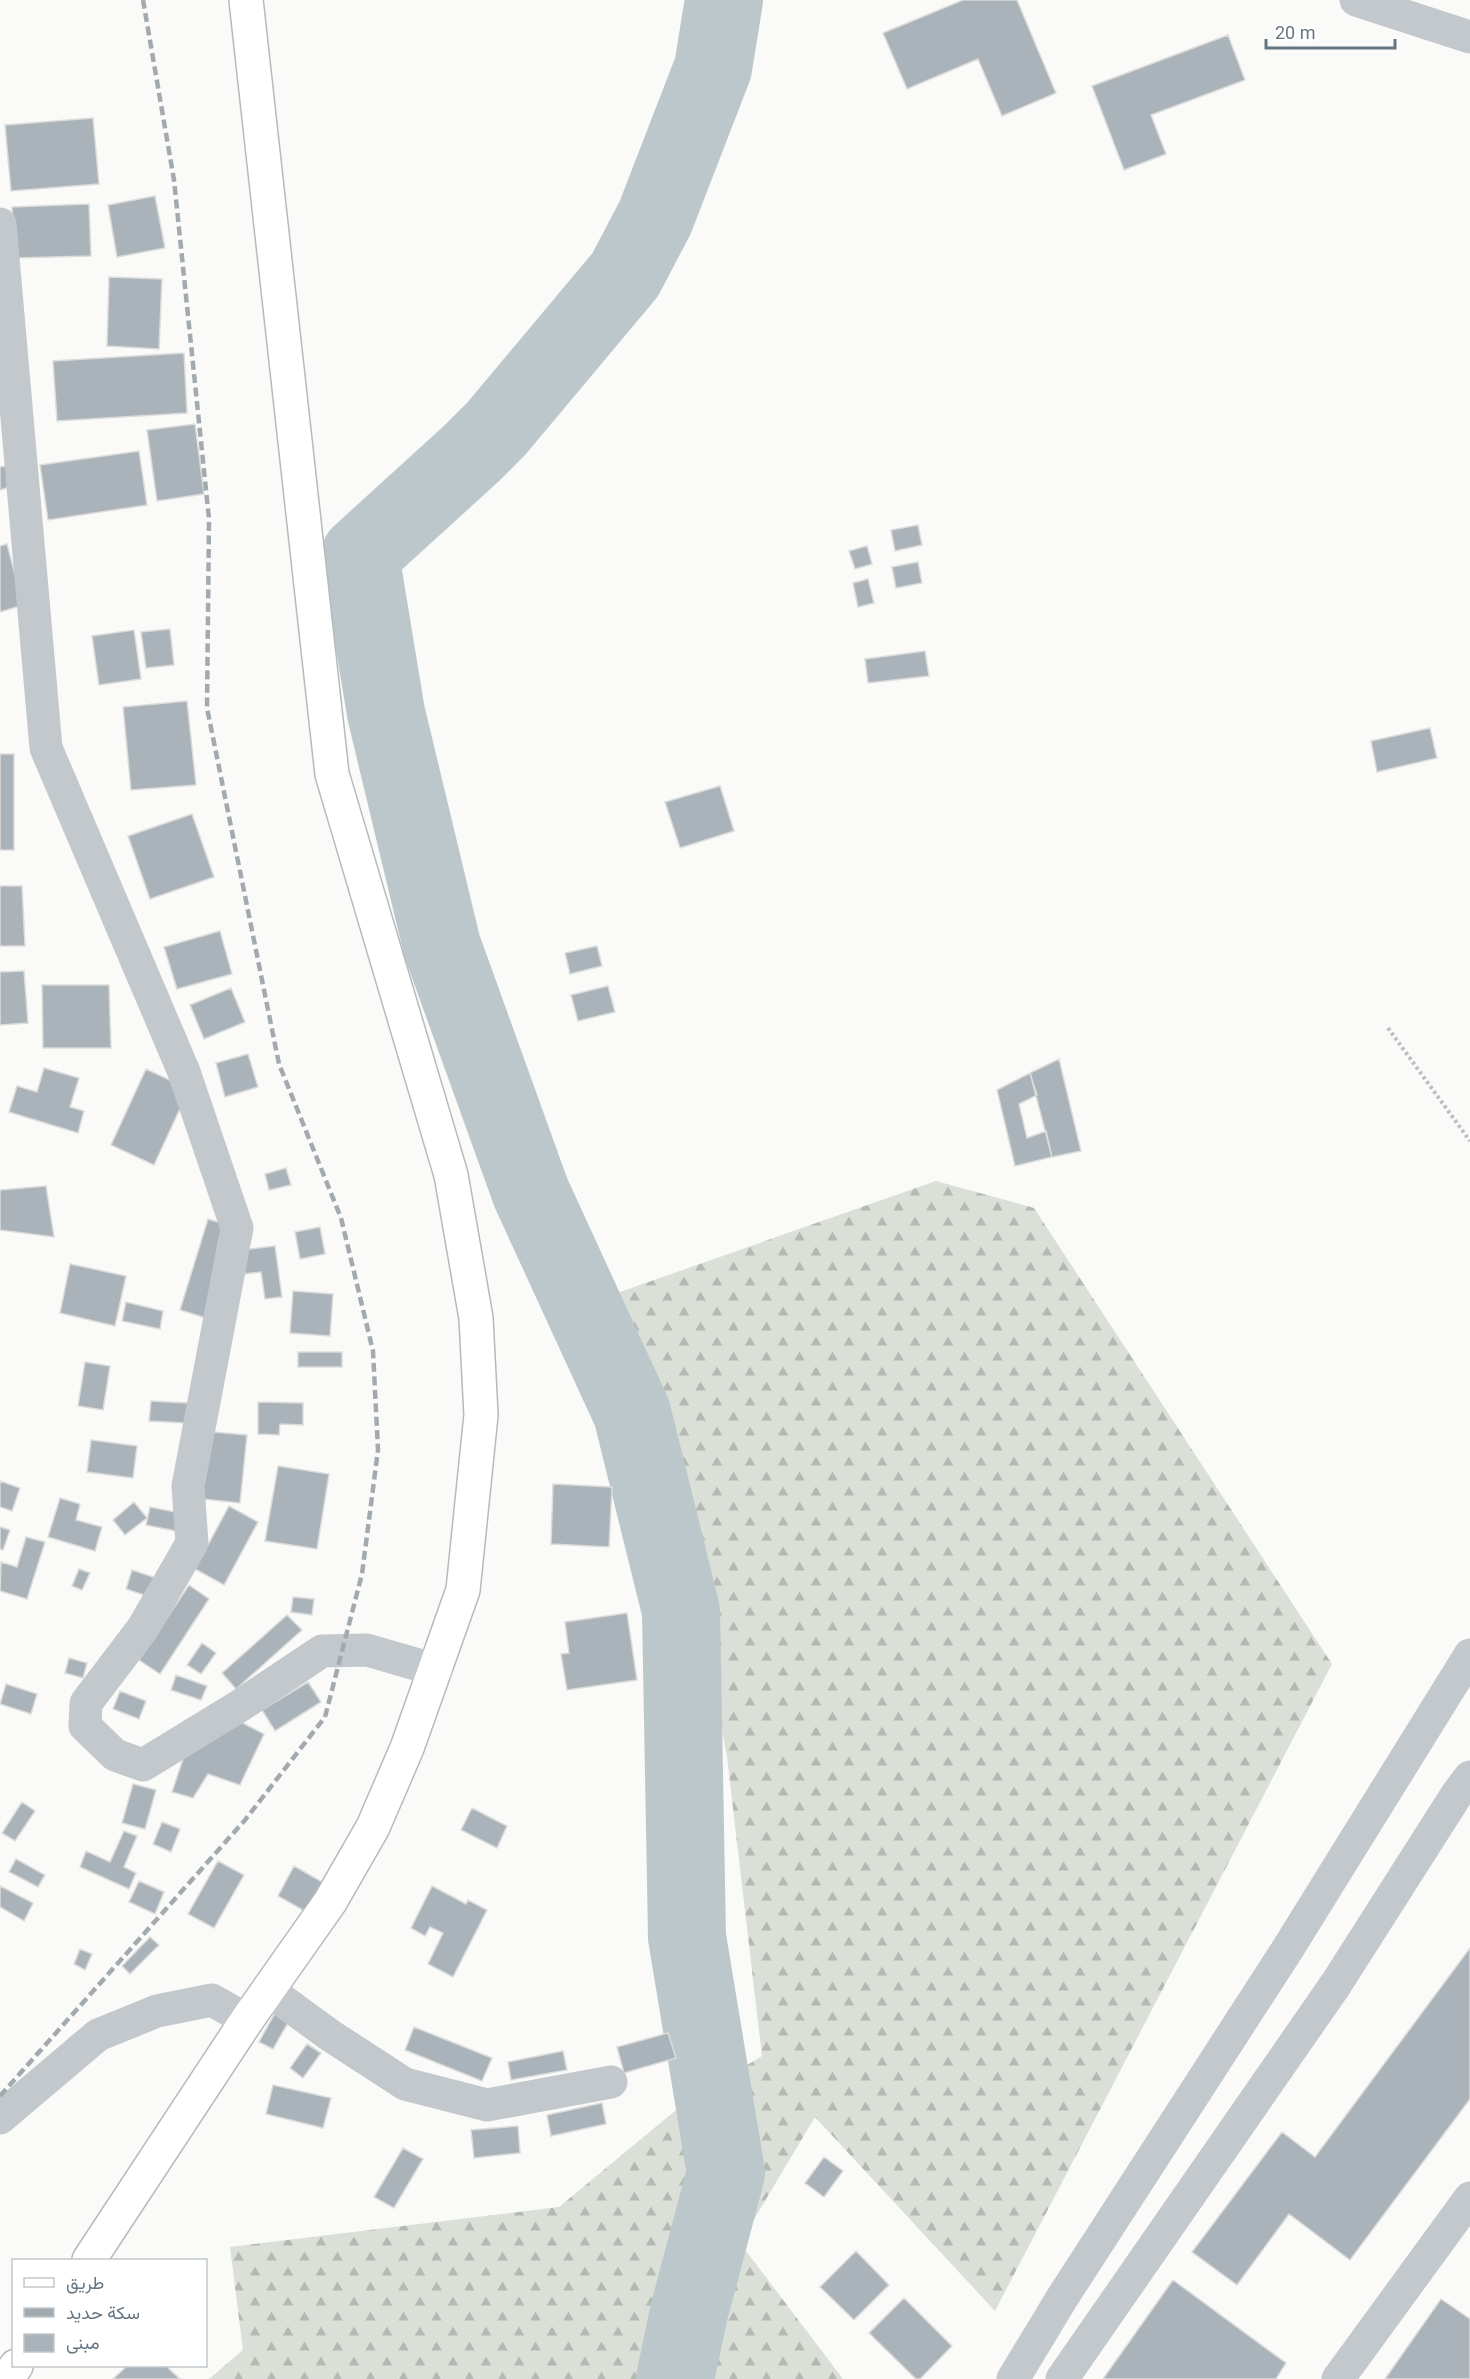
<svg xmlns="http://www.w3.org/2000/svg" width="1470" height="2379" viewBox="0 0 1470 2379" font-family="Roboto,Vazirmatn,sans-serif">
<defs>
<pattern id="forest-firs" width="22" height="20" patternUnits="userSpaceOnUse" patternTransform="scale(1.5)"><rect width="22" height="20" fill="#dadfd7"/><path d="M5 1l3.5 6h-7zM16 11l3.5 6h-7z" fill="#b4b9b4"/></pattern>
</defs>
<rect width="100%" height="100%" fill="#fafaf8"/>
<path fill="url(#forest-firs)" d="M936 1181 1034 1208 1332 1664 995 2311 815 2117 740 2243 843 2379H209L243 2350 230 2247 559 2207 687 2101 762 2056 727 1757 663 1425 600 1299Z"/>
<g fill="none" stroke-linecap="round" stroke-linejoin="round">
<path stroke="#bbc7cb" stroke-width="78" d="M675 2379 689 2312 726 2173 687 1937 681 1611 632 1413 531 1193 442 946 386 713 360 555 472 453 496 429 625 275 655 218 713 68 724 0"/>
</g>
<path fill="#aab3b9" stroke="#dcdcda" stroke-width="1.5" d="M963 0H1017L1056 93 1002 116 978 59 907 89 883 33Z
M1228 35 1245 80 1151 115 1166 154 1124 170 1092 86Z
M93 118 99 184 11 191 5 125Z
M155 196 165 248 117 257 108 205Z
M89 204 91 256 14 258 12 207Z
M109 277 162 279 159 349 107 346Z
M184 353 187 413 57 421 53 361Z
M195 424 204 494 157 501 147 430Z
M139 451 147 505 48 520 40 465Z
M5 466 12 486 0 490V467Z
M918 525 922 545 895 551 891 530Z
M7 544 23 605 0 612V546Z
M867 546 872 564 855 569 849 551Z
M918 562 922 583 896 588 892 567Z
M868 579 874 603 858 607 853 583Z
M170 629 174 665 146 668 141 632Z
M134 630 141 679 99 685 92 636Z
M925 651 929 676 868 683 865 659Z
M187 701 196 785 131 790 123 707Z
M1430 728 1437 758 1377 772 1371 741Z
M0 754H14V850H0Z
M720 786 734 831 680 848 665 802Z
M192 814 214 877 150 899 128 836Z
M0 886H22L25 946H0Z
M220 931 232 974 177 989 164 947Z
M597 946 602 966 570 974 565 953Z
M24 971 28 1023 0 1025V972Z
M42 985H109L111 1048H43Z
M608 986 615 1012 578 1021 571 995Z
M231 988 245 1022 204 1039 190 1005Z
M248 1054 258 1087 225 1097 216 1063Z
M1059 1059 1081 1151 1052 1157 1030 1073Z
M44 1068 79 1078 70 1107 84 1111 78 1133 9 1112 17 1086 37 1092Z
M146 1069 189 1089 154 1165 111 1145Z
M1030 1073 1037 1095 1019 1104 1027 1138 1046 1131 1052 1157 1015 1166 997 1090Z
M286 1168 291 1185 269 1190 265 1174Z
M46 1186 54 1237 0 1230V1190Z
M208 1219 234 1227 206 1318 180 1310Z
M320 1227 325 1254 300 1259 295 1232Z
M275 1246 282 1297 265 1299 261 1272 245 1274 242 1250Z
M70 1264 126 1276 115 1326 60 1313Z
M293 1291 333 1294 330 1336 290 1333Z
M126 1302 163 1311 160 1329 122 1321Z
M298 1352H342V1367H298Z
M85 1362 110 1366 103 1410 78 1406Z
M151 1401 205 1404 204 1424 149 1421Z
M258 1402 303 1403V1425L280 1424 279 1435 258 1434Z
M201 1431 247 1435 240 1503 194 1498Z
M91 1440 137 1446 133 1478 87 1472Z
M278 1466 329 1474 317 1549 265 1541Z
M0 1481 20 1488 12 1511 0 1507Z
M553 1484 612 1487 609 1547 551 1544Z
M60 1498 80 1504 76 1520 102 1527 95 1551 48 1537Z
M134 1502 147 1518 125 1535 113 1520Z
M229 1506 258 1522 224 1585 195 1569Z
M150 1507 185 1514 181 1532 146 1525Z
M0 1527 10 1530 3 1550 0 1549Z
M26 1537 45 1542 27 1599 0 1591 1 1562 17 1567Z
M79 1569 90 1573 82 1590 72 1586Z
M132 1570 162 1580 156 1599 126 1589Z
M189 1585 209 1599 160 1674 139 1660Z
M293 1597 314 1599 312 1615 291 1612Z
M627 1613 637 1680 567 1690 561 1654 569 1653 565 1622Z
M287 1615 302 1630 236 1689 222 1673Z
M202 1643 216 1653 201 1674 187 1665Z
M69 1658 87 1663 83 1678 65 1673Z
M176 1675 207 1686 201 1700 171 1690Z
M308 1682 321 1702 275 1731 262 1710Z
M6 1684 37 1694 31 1714 0 1704Z
M120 1691 146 1701 139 1719 113 1709Z
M235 1719 264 1734 240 1785 208 1774 193 1798 172 1792 183 1759Z
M133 1784 156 1790 145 1829 122 1823Z
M22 1802 35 1811 15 1841 2 1833Z
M472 1808 507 1826 497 1848 461 1830Z
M162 1822 180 1829 171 1852 153 1844Z
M124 1831 137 1836 124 1867 136 1873 129 1889 80 1867 86 1851 110 1862Z
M16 1859 45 1875 38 1887 9 1872Z
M218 1861 244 1875 214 1928 188 1914Z
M294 1866 331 1887 315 1917 278 1896Z
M139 1881 164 1892 155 1914 129 1902Z
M0 1886 33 1903 24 1921 0 1907Z
M432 1886 466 1904 468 1900 487 1910 453 1977 428 1964 443 1933 430 1927 425 1936 411 1928Z
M150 1937 159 1945 130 1974 122 1966Z
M1470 1948V2099L1350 2260 1289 2214 1237 2285 1192 2252 1282 2132 1315 2157Z
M80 1949 92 1954 85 1970 74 1964Z
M275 2013 289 2021 273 2049 259 2042Z
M414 2027 492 2058 482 2081 405 2050Z
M668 2033 676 2058 624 2073 617 2047Z
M307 2044 321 2053 303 2078 290 2068Z
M563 2051 567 2070 511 2080 508 2062Z
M273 2085 331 2098 323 2128 266 2114Z
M602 2103 606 2124 551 2136 547 2115Z
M518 2126 520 2153 474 2158 471 2130Z
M403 2148 423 2159 394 2208 374 2197Z
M824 2157 843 2171 824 2197 805 2183Z
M856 2251 889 2285 854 2320 820 2287Z
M1173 2280 1286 2363 1276 2379H1103Z
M904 2298 952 2346 920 2379H916L869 2333Z
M1441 2299 1470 2319V2379H1385Z
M127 2366H166L180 2379H113Z"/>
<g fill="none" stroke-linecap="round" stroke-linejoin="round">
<g stroke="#b5babe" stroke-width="36">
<path id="primary" d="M89 2260 247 2020 330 1902 373 1827 407 1748 463 1590 481 1415 476 1318 451 1175 332 774 246 0
M7 2379 16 2366"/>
</g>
<path stroke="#bbbfc2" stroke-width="4" stroke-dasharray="3 3" stroke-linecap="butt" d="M1388 1028 1470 1141"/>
<path stroke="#c3c8cc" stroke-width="33" d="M1356 0 1470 37
M0 224 46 748 184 1072 237 1228 188 1486 192 1543 143 1628 86 1703 85 1726 115 1755 143 1765 241 1705 322 1651 367 1650 436 1670
M268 1990 331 2036 405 2084 487 2105 611 2082
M0 2118 98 2035 157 2011 212 2000 247 2020
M1013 2379 1062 2298 1287 1950 1470 1655
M1062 2379 1336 1984 1457 1794 1470 1777
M1338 2379 1470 2198"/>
<use href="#primary" stroke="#fff" stroke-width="33"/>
<path stroke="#a2aab0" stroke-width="4.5" stroke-dasharray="9 4.5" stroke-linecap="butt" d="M0 2096 245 1820 325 1717 362 1574 378 1450 373 1351 341 1218 279 1064 207 708 209 519 174 180 143 0"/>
</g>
<rect x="12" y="2259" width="195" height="108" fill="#ffffff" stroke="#c1c8cd" stroke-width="1.5"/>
<rect x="24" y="2278" width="30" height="9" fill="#ffffff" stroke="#c1c8cd" stroke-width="1.5"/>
<text x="66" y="2289" font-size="18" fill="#657683">طريق</text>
<rect x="24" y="2308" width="30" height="9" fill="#a2aab0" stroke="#c1c8cd" stroke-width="1.5"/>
<text x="66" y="2319" font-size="18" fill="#657683">سكة حديد</text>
<rect x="24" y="2334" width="30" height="18" fill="#aab3b9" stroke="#c1c8cd" stroke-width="1.5"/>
<text x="66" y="2349" font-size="18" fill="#657683">مبنى</text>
<path d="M1266 39v9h129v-9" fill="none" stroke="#657683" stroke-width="3"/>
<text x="1275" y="39" font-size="18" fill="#657683" stroke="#ffffff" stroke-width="4.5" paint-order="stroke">20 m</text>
</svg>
